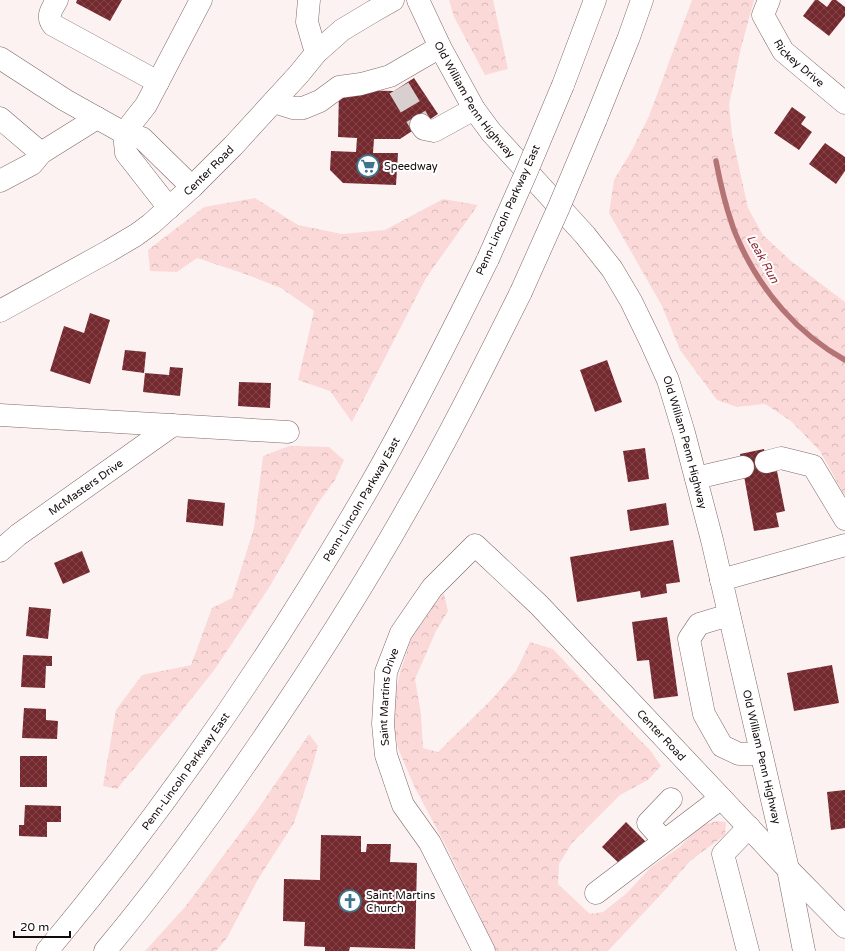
<svg xmlns="http://www.w3.org/2000/svg" width="845" height="951" viewBox="0 0 845 951" font-family="'Varela Round',sans-serif">
<defs>
<pattern id="forest-crowns" width="20" height="18" patternUnits="userSpaceOnUse"><rect width="20" height="18" fill="#fcd9d9"/><path d="M2 6a3 3 0 1 1 6 0M12 15a3 3 0 1 1 6 0" fill="none" stroke="#d7b9b9"/></pattern>
<pattern id="building-cross-hatch" width="8" height="8" patternUnits="userSpaceOnUse"><rect width="8" height="8" fill="#74292f"/><path d="M0 0l8 8M0 8l8-8" fill="none" stroke="#82454a"/></pattern>
</defs>
<rect width="100%" height="100%" fill="#fdf2f2"/>
<path fill="url(#forest-crowns)" d="M449 0H493L508 69 485 75 454 17Z
M692 0H754L741 48 729 105 732 135 748 208 763 235 791 261 845 302V496L820 451 791 421 765 404 737 407 717 400 680 350 662 306 609 213 614 180 632 150 649 116Z
M255 198 298 225 342 234 385 230 443 199 478 205 426 278 352 422 330 391 298 380 314 311 281 288 245 274 197 258 177 272 150 271 148 250 204 207Z
M289 446 329 447 344 460 335 480 318 503 270 586 215 669 180 713 117 789 103 786 116 710 142 675 191 665 212 608 232 598 254 528 263 456Z
M444 594 448 611 436 631 415 679 421 714 423 748 438 752 493 698 516 671 530 642 553 649 605 705 650 750 661 766 648 780 620 795 572 843 559 864 558 884 590 914 603 912 627 893 651 867 680 847 699 826 717 821 726 822 725 835 690 861 666 889 608 951H487L481 918 447 848 414 786 398 748 391 714 400 672 414 631 431 601Z
M309 734 318 746 312 768 294 823 257 881 227 938 216 951H145L185 907 258 809Z"/>
<g fill="none" stroke-linecap="round" stroke-linejoin="round">
<path stroke="#b47475" stroke-width="5.5" d="M716 161C720 182 725 204 732 224 734 231 737 237 740 244 762 292 798 334 845 360"/>
</g>
<path fill="url(#building-cross-hatch)" d="M77 0H122L110 21 76 3Z
M815 0H818L827 7 832 0H836L845 7V16L829 36 803 16Z
M414 78 438 114 400 139H374L373 153H398L396 185 343 183 330 170 331 151 356 152 357 138 338 137 339 90 394 91Z
M792 107 806 117 801 124 812 132 799 150 774 133Z
M825 143 845 157V171L836 184 809 164Z
M90 313 110 320 90 384 50 371 64 326 84 333Z
M125 350 146 352 144 373 122 370Z
M607 360 622 402 595 412 580 370Z
M170 367 183 368 180 396 143 392 145 373 169 375Z
M239 382 271 383 270 408 238 406Z
M645 448 649 479 628 482 623 451Z
M764 449 768 472 777 471 785 511 776 513 779 527 754 531 740 454Z
M188 499 225 503 223 526 186 522Z
M666 503 669 525 630 531 627 510Z
M673 540 680 582 666 584 667 593 641 598 640 591 577 602 570 557Z
M82 551 90 572 63 584 54 563Z
M29 607 51 609 48 639 26 636Z
M667 617 678 696 654 699 649 660 637 661 632 622Z
M23 655 52 656V666H46L45 688 21 687Z
M832 665 839 703 794 711 787 673Z
M24 708 46 709V720L58 721 57 739 22 738Z
M20 756H47V787H20Z
M845 790V828L831 830 827 792Z
M25 805 61 806V822H47V837L19 836V825H24Z
M626 822 647 843 623 867 602 847Z
M321 835 361 836V852H366L367 844H391L390 862 417 863 415 949 350 947 349 951H325V947L304 946 305 922 283 921 284 879 320 880Z"/>
<g fill="none" stroke-linecap="round" stroke-linejoin="round">
<path stroke="#dacfcf" stroke-width="22" stroke-dasharray="22 11" stroke-linecap="butt" d="M399 88 421 125"/>
<g stroke="#7f6969" stroke-width="23">
<g id="minor">
<path d="M57 0C52 9 46 16 53 25L158 82"/>
<path d="M309 0 307 22 316 53"/>
<path id="s1" d="M769 0 763 15 783 51 845 103"/>
<path d="M0 58 65 100 124 133 146 105 201 0"/>
<path d="M274 102 293 108H303L320 101 339 87 361 84 390 76 440 47"/>
<path d="M0 118 41 153"/>
<path d="M421 125 424 129 434 131 474 109"/>
<path d="M0 181 32 164 41 153 97 118"/>
<path d="M169 208 126 153 124 133 142 138 192 187"/>
<path id="s2" d="M0 311 109 251 136 235 151 224 192 187 233 146 299 74 316 53 342 30 372 12 393 0"/>
<path d="M0 415 288 432"/>
<path d="M766 462 781 458 813 466 845 519"/>
<path d="M696 478 743 467"/>
<path id="s3" d="M0 551 18 535 173 425"/>
<path d="M721 580 845 545"/>
<path d="M729 615 699 624 689 639 704 714 722 746 739 754H761"/>
<path d="M664 841 648 823 671 799"/>
<path d="M596 893 721 798"/>
<path id="s4" d="M484 951 430 843 403 805 386 755 383 724 386 672 401 633 432 588 475 545 539 605 788 869 845 927"/>
<path d="M748 951 723 854 749 827"/>
</g>
</g>
<g stroke="#7f6969" stroke-width="23">
<g id="major">
<path id="s5" d="M418 0 440 47 474 109 491 132 585 235 612 269 631 301 650 340 668 380 684 433 712 540 788 869 804 951"/>
</g>
</g>
<g stroke="#7f6969" stroke-width="23">
<g id="highway">
<path d="M563 85 595 0"/>
<path d="M596 119 629 37 642 0"/>
<path id="s6" d="M47 951C169 805 277 647 372 482 413 410 451 334 488 259"/>
<path d="M105 951C157 889 205 823 251 756 307 675 361 591 410 504 450 435 485 364 521 292"/>
</g>
</g>
<use href="#minor" stroke="#fff" stroke-width="22"/>
<use href="#major" stroke="#fff" stroke-width="22"/>
<use href="#highway" stroke="#fff" stroke-width="22"/>
<g stroke="#7f6969" stroke-width="23" stroke-linecap="butt">
<path id="highway-bridge" d="M488 259 526 173 563 85
M521 292 559 207 596 119"/>
</g>
<use href="#highway-bridge" stroke="#fff" stroke-width="22"/>
</g>
<defs>
<g id="supermarket-ring" transform="scale(1.15)"><circle r="9.5" fill="#fff" stroke="#3b758e" stroke-width="1.5"/><path d="M-6-5.5h2.5l.6 2H6L4.5 2H-2.5L-4.4-4H-6ZM-1.5 3.2a1.3 1.3 0 1 0 .1 0ZM3 3.2a1.3 1.3 0 1 0 .1 0Z" fill="#3b758e"/></g>
<g id="church-ring" transform="scale(1.15)"><circle r="9.5" fill="#fff" stroke="#3b758e" stroke-width="1.5"/><path d="M-1.2-6h2.4v3.5h3.3v2.4h-3.3V6h-2.4V-.1h-3.3v-2.4h3.3Z" fill="#3b758e"/></g>
</defs>
<g fill-rule="evenodd">
<use href="#supermarket-ring" x="368" y="166"/>
<use href="#church-ring" x="350" y="901"/>
</g>
<g text-anchor="middle" dominant-baseline="central" stroke-width="4" stroke-linejoin="round" paint-order="stroke">
<g font-size="11" fill="#120a0a" stroke="#fff">
<text stroke="none"><textPath href="#s1" startOffset="77">Rickey Drive</textPath></text>
<text stroke="none"><textPath href="#s5" startOffset="115">Old William Penn Highway</textPath></text>
<text stroke="none"><textPath href="#s2" startOffset="253">Center Road</textPath></text>
<text transform="translate(508 210) rotate(-66)">Penn-Lincoln Parkway East</text>
<text stroke="none"><textPath href="#s5" startOffset="523">Old William Penn Highway</textPath></text>
<text stroke="none"><textPath href="#s3" startOffset="107">McMasters Drive</textPath></text>
<text stroke="none"><textPath href="#s6" startOffset="551">Penn-Lincoln Parkway East</textPath></text>
<text stroke="none"><textPath href="#s4" startOffset="279">Saint Martins Drive</textPath></text>
<text stroke="none"><textPath href="#s4" startOffset="727">Center Road</textPath></text>
<text stroke="none"><textPath href="#s5" startOffset="847">Old William Penn Highway</textPath></text>
<text stroke="none"><textPath href="#s6" startOffset="227">Penn-Lincoln Parkway East</textPath></text>
</g>
<g font-size="11" fill="#120a0a" stroke="#fff" text-anchor="start">
<text x="384" y="166">Speedway</text>
<text x="366" y="895">Saint Martins<tspan x="366" dy="13">Church</tspan></text>
</g>
<g font-size="12" font-style="italic" fill="#902a35" stroke="#fff">
<text transform="translate(763 259) rotate(61)">Leak Run</text>
</g>
</g>
<path d="M14 931v6h56v-6" fill="none" stroke="#120a0a" stroke-width="2"/>
<text x="20" y="931" font-size="12" fill="#120a0a" stroke="#ffffff" stroke-width="3" paint-order="stroke">20 m</text>
</svg>
